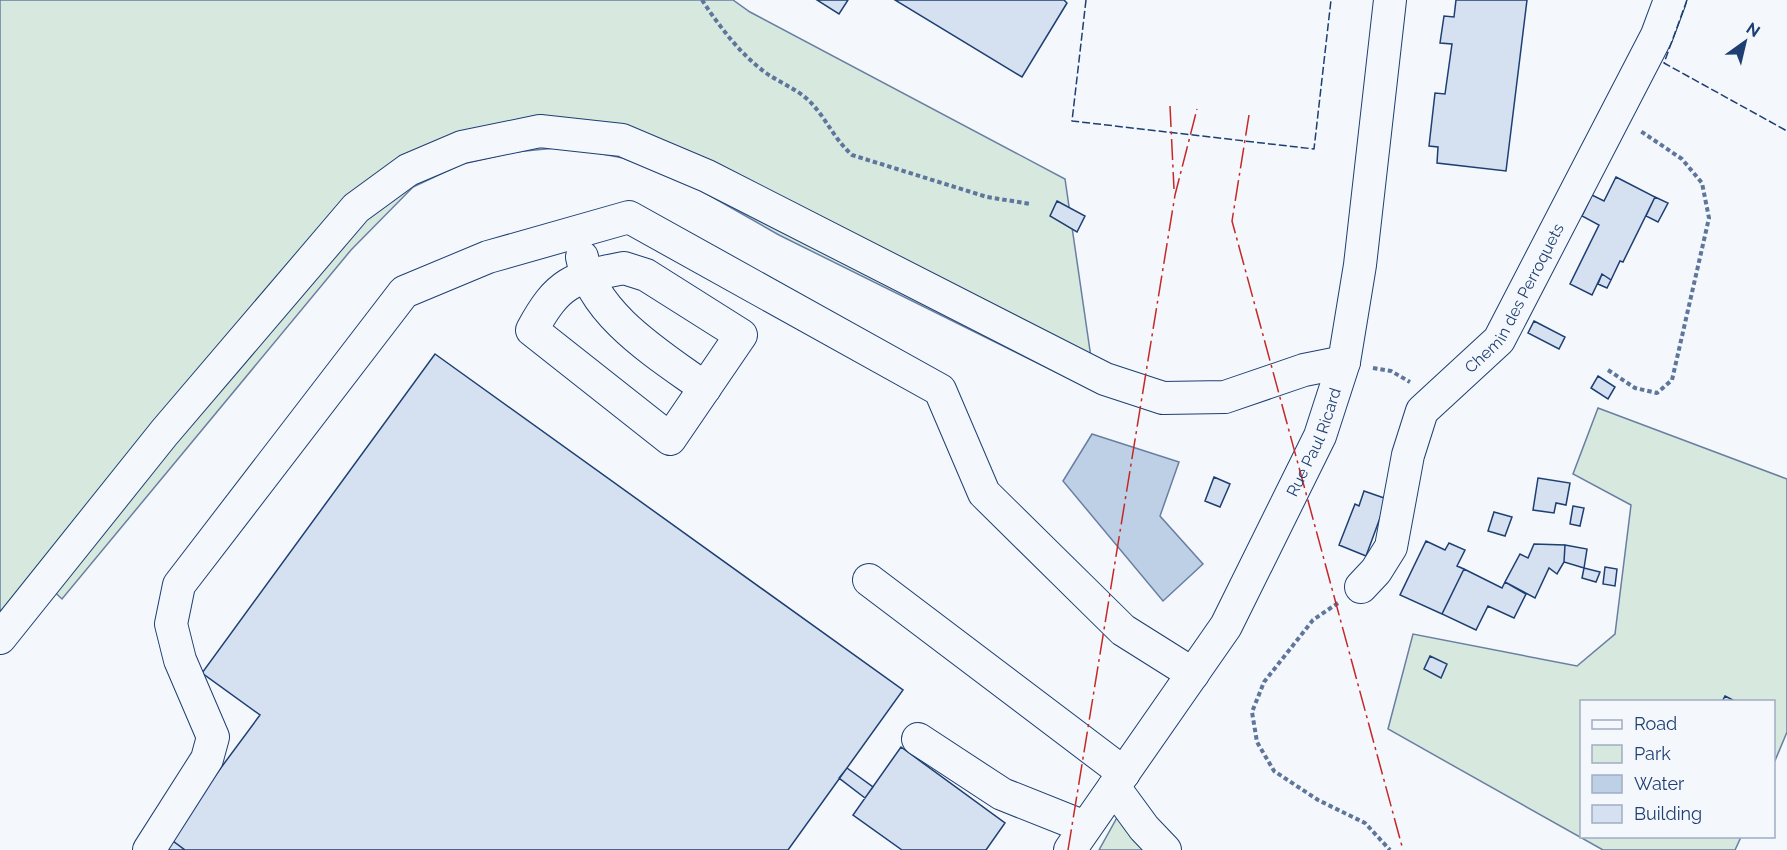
<svg xmlns="http://www.w3.org/2000/svg" width="1787" height="850" viewBox="0 0 1787 850" font-family="Raleway,sans-serif">
<rect width="100%" height="100%" fill="#f4f7fb"/>
<path fill="#d7e8df" stroke="#687fa3" stroke-width="1.5" d="M0 0H733L750 12 1065 179 1096 392 779 235 691 185 623 158 566 147 515 152 462 164 413 187 351 250 62 599 44 582 0 611Z
M1598 408 1787 479V732L1774 763V702H1582V836L1741 837 1735 850H1603L1388 729 1413 634 1577 666 1615 634 1631 505 1573 474Z
M1119 814 1149 850H1099Z"/>
<path fill="#bed0e5" stroke="#687fa3" stroke-width="1.5" d="M1092 434 1179 462 1160 516 1203 564 1163 601 1063 481Z"/>
<path fill="#d5e0f0" stroke="#1d3f73" stroke-width="1.5" d="M817 0H848L839 14Z
M895 0H1064L1067 3 1022 77Z
M1456 0H1527L1506 171 1437 163 1438 147 1429 146 1435 93 1445 94 1452 44 1440 43 1444 16 1454 17Z
M1616 177 1655 197 1623 262 1620 261 1611 280 1602 274 1592 295 1570 284 1599 225 1582 216 1592 195 1604 201Z
M1655 197 1668 203 1658 222 1646 216Z
M1057 201 1085 216 1077 232 1050 216Z
M1602 274 1611 280 1607 288 1598 284Z
M1534 321 1565 337 1559 349 1528 333Z
M435 354 903 690 788 850H185L169 838 260 715 202 673Z
M1598 376 1615 387 1608 399 1591 388Z
M1214 477 1230 484 1220 507 1205 501Z
M1538 478 1570 483 1566 505 1556 503 1554 513 1533 510Z
M1364 491 1387 499 1366 556 1339 545 1355 504 1359 506Z
M1573 506 1584 508 1580 526 1570 524Z
M1494 512 1512 517 1505 536 1488 531Z
M1426 541 1445 550 1449 543 1465 550 1457 566 1464 569 1442 614 1400 595Z
M1534 544 1565 545 1564 562 1557 574 1549 568 1535 598 1505 582 1520 554 1528 558Z
M1565 545 1587 549 1584 568 1564 562Z
M1605 567 1617 569 1615 586 1603 584Z
M1584 568 1600 572 1596 582 1582 578Z
M1464 569 1502 588 1505 582 1526 594 1514 618 1488 606 1476 630 1442 614Z
M1430 656 1447 664 1441 678 1424 669Z
M1725 696 1733 700 1732 702H1722Z
M901 747 1005 823 986 850H902L853 815Z
M847 768 873 787 865 798 839 778Z
M169 838 185 850H169L162 845Z"/>
<g fill="none" stroke-linecap="round" stroke-linejoin="round">
<g stroke="#1d3f73" stroke-width="34">
<g id="minor">
<path d="M582 257C592 315 661 356 705 388"/>
<path d="M624 268 646 275 741 335 670 439 532 330C558 282 572 278 624 268Z"/>
<path d="M869 580 1124 773"/>
<path id="s1" d="M1361 587 1376 571 1391 547 1408 455 1422 411 1499 340 1657 35 1670 0"/>
<path d="M0 638 164 433 356 208 408 170 462 147 540 131 622 140 707 176 1105 379 1163 398 1225 397 1304 370 1344 362"/>
<path d="M918 739 1002 794 1085 827"/>
<path d="M1114 787 1144 828 1165 850"/>
<path d="M149 850 207 759 213 737 180 660 171 624 179 585 404 292 488 257 629 217 940 390 984 493 1123 630 1193 674"/>
<path id="s2" d="M1070 850 1226 626 1320 436 1344 362 1360 265 1390 0"/>
</g>
</g>
<path stroke="#5e769c" stroke-width="4" stroke-dasharray="4.5 3" stroke-linecap="butt" d="M702 0C719 26 741 55 766 73 779 82 794 88 806 98 826 116 832 137 852 155L987 197 1031 204
M1373 368 1391 371 1410 382
M1608 370 1635 388 1657 393 1672 380 1709 218 1702 183 1682 159 1639 130
M1338 603 1313 620 1264 682 1252 712 1257 742 1274 771 1318 800 1365 823 1390 850"/>
<use href="#minor" stroke="#f4f7fb" stroke-width="32"/>
<path stroke="#1d3f73" stroke-width="1.5" stroke-dasharray="8 3" stroke-linecap="butt" d="M1086 0 1072 121 1314 149 1331 0
M1687 0 1664 63 1787 131"/>
<path stroke="#c62828" stroke-width="1.5" stroke-dasharray="21 4.5 3 4.5" stroke-linecap="butt" d="M1170 106 1174 189
M1249 115 1232 221 1403 850
M1068 850 1175 195 1197 109"/>
</g>
<g text-anchor="middle" dominant-baseline="central" stroke-width="4.5" stroke-linejoin="round" paint-order="stroke">
<g font-size="16" fill="#1d3f73" stroke="#f4f7fb">
<text stroke="none"><textPath href="#s1" startOffset="338">Chemin des Perroquets</textPath></text>
<text stroke="none"><textPath href="#s2" startOffset="477">Rue Paul Ricard</textPath></text>
</g>
</g>
<rect x="1580" y="700" width="195" height="138" fill="#f4f7fb" stroke="#9eadc5" stroke-width="1.5"/>
<rect x="1592" y="720" width="30" height="9" fill="#f4f7fb" stroke="#9eadc5" stroke-width="1.5"/>
<text x="1634" y="730" font-size="18" fill="#1d3f73">Road</text>
<rect x="1592" y="745" width="30" height="18" fill="#d7e8df" stroke="#9eadc5" stroke-width="1.5"/>
<text x="1634" y="760" font-size="18" fill="#1d3f73">Park</text>
<rect x="1592" y="775" width="30" height="18" fill="#bed0e5" stroke="#9eadc5" stroke-width="1.5"/>
<text x="1634" y="790" font-size="18" fill="#1d3f73">Water</text>
<rect x="1592" y="805" width="30" height="18" fill="#d5e0f0" stroke="#9eadc5" stroke-width="1.5"/>
<text x="1634" y="820" font-size="18" fill="#1d3f73">Building</text>
<g transform="translate(1745 42) rotate(34)" stroke="#f4f7fb" stroke-width="4.5" paint-order="stroke">
<path d="M0-4.5L10 22L0 15L-10 22Z" fill="#1d3f73"/>
<text y="-9" font-size="16" font-weight="bold" text-anchor="middle" fill="#1d3f73">N</text>
</g>
</svg>
